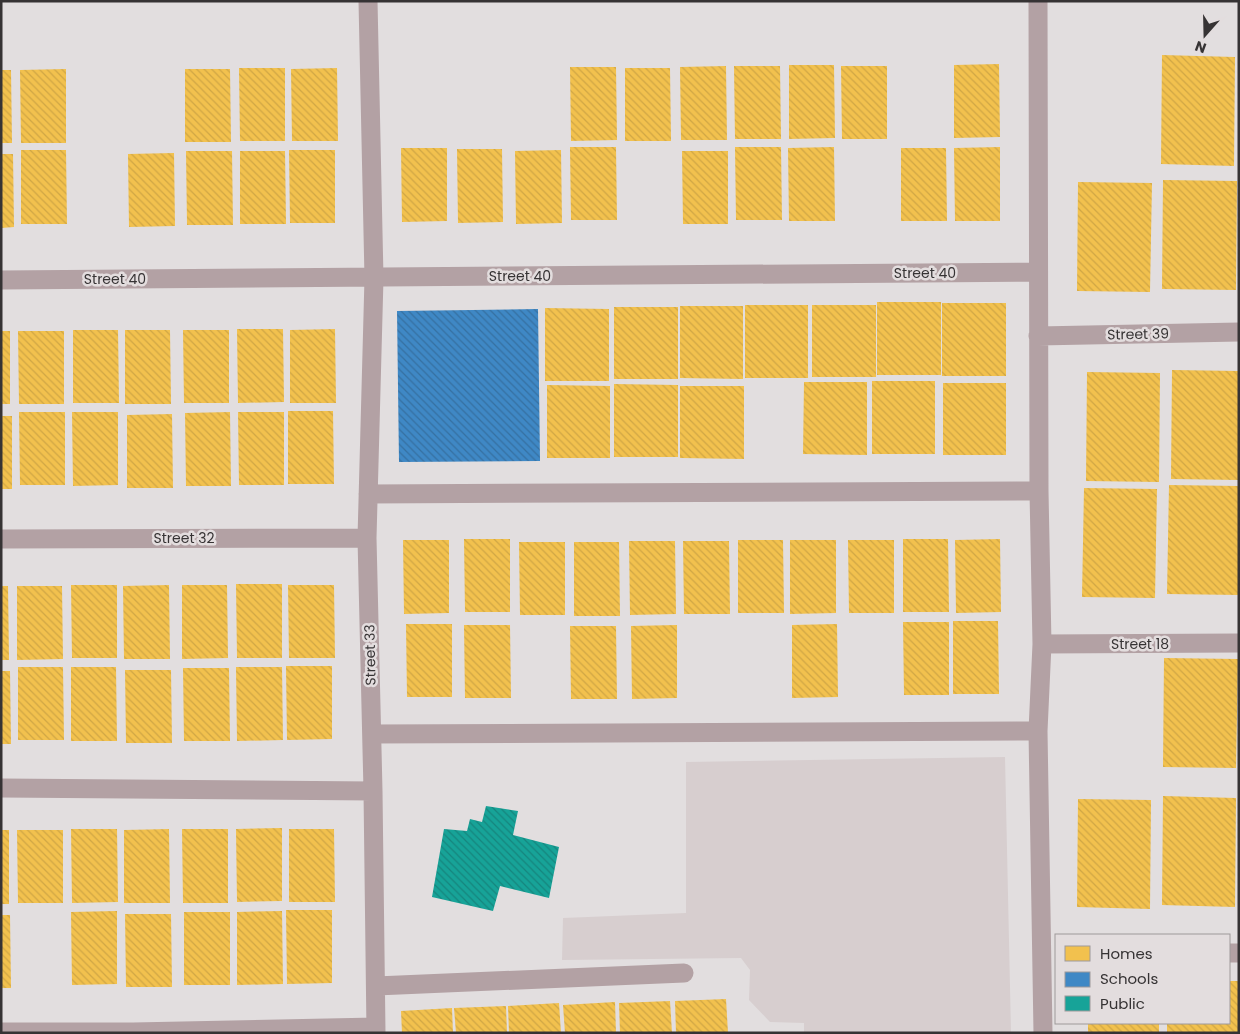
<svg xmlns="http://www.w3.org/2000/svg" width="1240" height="1034" viewBox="0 0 1240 1034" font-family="Poppins,sans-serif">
<defs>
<pattern id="homes-back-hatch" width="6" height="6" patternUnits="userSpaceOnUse" patternTransform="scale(1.25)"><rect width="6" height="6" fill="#f2c14e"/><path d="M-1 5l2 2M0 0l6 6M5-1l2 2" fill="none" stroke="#d0a645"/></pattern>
<pattern id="schools-back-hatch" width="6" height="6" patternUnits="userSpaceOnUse" patternTransform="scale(1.25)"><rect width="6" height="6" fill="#3f88c5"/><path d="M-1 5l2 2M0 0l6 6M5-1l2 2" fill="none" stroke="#3670a1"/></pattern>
<pattern id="public-back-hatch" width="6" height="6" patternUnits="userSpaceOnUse" patternTransform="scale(1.25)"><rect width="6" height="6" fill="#17a398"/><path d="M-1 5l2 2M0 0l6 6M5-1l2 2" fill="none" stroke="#16857d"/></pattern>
</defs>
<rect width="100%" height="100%" fill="#e2dedf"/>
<path fill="#d7cecf" d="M1005 757 1011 1033H804V1023L770 1022 749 1000 750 970 741 958 562 960 563 918 686 913V762Z"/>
<path fill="url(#homes-back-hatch)" d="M1162 55 1235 57 1234 166 1161 164Z
M999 64 1000 137 954 138V65Z
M789 65H834L835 138 789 139Z
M726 66 727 140H681L680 67Z
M734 66H780L781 139H735Z
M841 66H887V139H842Z
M570 67H616L617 140 571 141Z
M239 68H285V141H240Z
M337 68 338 141H292L291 69Z
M625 68H670L671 141H625Z
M66 69V143H21L20 70Z
M185 69H230L231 142H185Z
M1 70H11L12 143H1Z
M570 147H616L617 220H571Z
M735 147H781L782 220H736Z
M834 147 835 221H789L788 148Z
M1000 147V221H955L954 148Z
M401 148H447V221L402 222Z
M901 148H946L947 221H901Z
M457 149H502L503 222 458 223Z
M21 150H66L67 224H21Z
M289 150H335V223H290Z
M561 150 562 223 516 224 515 151Z
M186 151H232L233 225H187Z
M240 151H285L286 224H240Z
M682 151H728V224H683Z
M174 153 175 226 129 227 128 154Z
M1 154H13L14 227 1 228Z
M1163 180 1237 181 1236 290 1162 289Z
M1078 182 1152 183 1150 292 1077 291Z
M877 302H941V375H877Z
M942 303H1006V376H942Z
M745 305H808V378H745Z
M812 305H876V377H812Z
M680 306H743V379L680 378Z
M614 307H678V379H614Z
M545 308 609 309V381H545Z
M237 329H283L284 402 238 403Z
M335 329 336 403H290V330Z
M73 330H118L119 403H73Z
M125 330H170L171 404H125Z
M183 330H229V403H184Z
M1 331H10V404H1Z
M18 331H64V404H19Z
M1172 370 1239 371V480L1171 479Z
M1087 372 1160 373 1159 482 1086 481Z
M872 381H935V454H872Z
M804 382H867V455L803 454Z
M943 383H1006V455H943Z
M614 384 678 385V457H614Z
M547 385 610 386V458H547Z
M680 386H744V459L680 458Z
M288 411H333L334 484H288Z
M19 412H65V485H20Z
M72 412H118V485L73 486Z
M230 412 231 486H186L185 413Z
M238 412H284V485H239Z
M172 414 173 488H127V415Z
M1 416H12V489H1Z
M1169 485 1239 486V595L1167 594Z
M1084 488 1157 489 1155 598 1082 597Z
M464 539H510V612H465Z
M903 539H948L949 612H903Z
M1000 539 1001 612 956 613 955 540Z
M403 540H449V613L404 614Z
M738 540H783L784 613H738Z
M790 540H836V613L790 614Z
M848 540H894V613H849Z
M629 541H675L676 614 630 615Z
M683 541H729L730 614H684Z
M519 542H565V615H520Z
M574 542H619L620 616H574Z
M236 584H282V658H237Z
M71 585H117V658H72Z
M169 585 170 659H124L123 586Z
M182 585H227L228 658 182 659Z
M288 585H334L335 658H289Z
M1 586H8L9 660H1Z
M17 586H62L63 659 17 660Z
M953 621H998L999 694H953Z
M903 622H949V695H904Z
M406 624H452V697H407Z
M837 624 838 697 792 698V625Z
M464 625H510L511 698H465Z
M677 625V698L632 699 631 626Z
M570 626H616L617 699H571Z
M1164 658 1238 659 1236 768 1163 767Z
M286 666H332V739L287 740Z
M18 667H63L64 740H18Z
M71 667H116L117 741H71Z
M236 667H282L283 740 237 741Z
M183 668H229L230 741H184Z
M125 670H171L172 743H126Z
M1 671H10L11 744H1Z
M1163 796 1236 798 1235 907 1162 905Z
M1078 799 1151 800 1150 909 1077 907Z
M282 828V901L237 902 236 829Z
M71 829H117L118 902 72 903Z
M169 829 170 903H124V830Z
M182 829H228V903H183Z
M289 829H334L335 902H289Z
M1 830H9V904H1Z
M17 830H63V903H18Z
M286 910H332V983L287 984Z
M117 911V984L72 985 71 912Z
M282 911 283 984 237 985V912Z
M184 912H230V985H184Z
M125 914H171L172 987H126Z
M1 915H10L11 988H1Z
M1229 981H1239V1033H1167V1023H1229Z
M726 999 728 1033H676L675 1001Z
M670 1001 672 1033H620L619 1003Z
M615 1002 616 1033H565L563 1005Z
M559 1003 561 1033H509L508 1006Z
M506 1006 507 1033H456L454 1008Z
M452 1008 453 1033H402L401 1011Z
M1088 1023H1159V1032H1088Z"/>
<path fill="url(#schools-back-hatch)" d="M538 309 540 461 399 462 397 311Z"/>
<path fill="url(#public-back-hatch)" d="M486 806 518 811 513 835 559 847 549 898 500 886 493 911 432 897 444 829 467 831 470 819 482 822Z"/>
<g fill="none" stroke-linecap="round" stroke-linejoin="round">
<path stroke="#b3a1a4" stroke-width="19" d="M368 1 374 278 367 538 373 791 376 1033
M1038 1 1039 491 1042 644 1038 731 1043 1033
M1 280 1038 272
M1038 336 1239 332
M368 494 1039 491
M1 539 367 538
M1042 644 1239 643
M372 734 1038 731
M1 788 373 791
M1229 953H1239
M376 986 684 973
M1 1032H133L376 1027"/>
</g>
<g text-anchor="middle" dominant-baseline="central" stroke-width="5" stroke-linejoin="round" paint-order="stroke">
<g font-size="14" fill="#363334" stroke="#e3ddde">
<text x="925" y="273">Street 40</text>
<text x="520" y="276">Street 40</text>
<text x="115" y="279">Street 40</text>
<text transform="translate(1138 334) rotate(-1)">Street 39</text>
<text x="184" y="538">Street 32</text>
<text x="1140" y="644">Street 18</text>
<text transform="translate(370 655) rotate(-91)">Street 33</text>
</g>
</g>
<rect width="1240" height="1034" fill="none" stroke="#363334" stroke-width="5"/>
<rect x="1055" y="934" width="175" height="90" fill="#e3ddde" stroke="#9e999a"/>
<rect x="1065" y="946" width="25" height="15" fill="#f2c14e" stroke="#9e999a"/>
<text x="1100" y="959" font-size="15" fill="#363334">Homes</text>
<rect x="1065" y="972" width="25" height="15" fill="#3f88c5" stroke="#9e999a"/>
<text x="1100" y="984" font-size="15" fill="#363334">Schools</text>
<rect x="1065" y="996" width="25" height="15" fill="#17a398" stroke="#9e999a"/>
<text x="1100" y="1009" font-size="15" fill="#363334">Public</text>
<g transform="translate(1205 35) rotate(200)" stroke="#e3ddde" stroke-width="4" paint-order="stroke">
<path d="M0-4L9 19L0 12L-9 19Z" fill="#363334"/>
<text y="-8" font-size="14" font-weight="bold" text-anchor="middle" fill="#363334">N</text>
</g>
</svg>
